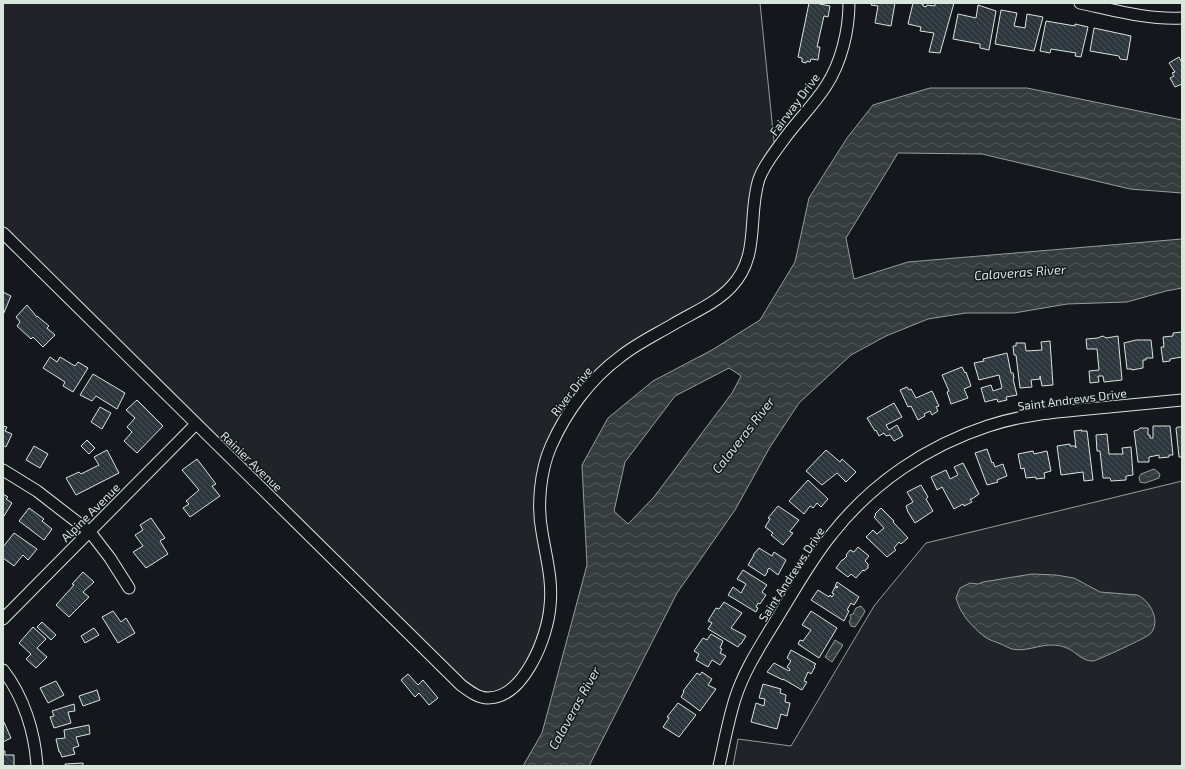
<svg xmlns="http://www.w3.org/2000/svg" width="1185" height="769" viewBox="0 0 1185 769" font-family="'Exo 2',sans-serif">
<defs>
<pattern id="water-waves" width="16" height="10" patternUnits="userSpaceOnUse"><rect width="16" height="10" fill="#363b3e"/><path d="M0 5q4-4 8 0t8 0" fill="none" stroke="#525759"/></pattern>
<pattern id="building-back-hatch" width="6" height="6" patternUnits="userSpaceOnUse"><rect width="6" height="6" fill="#2c363c"/><path d="M-1 5l2 2M0 0l6 6M5-1l2 2" fill="none" stroke="#4a5358"/></pattern>
</defs>
<rect width="100%" height="100%" fill="#14181c"/>
<path fill="#202428" stroke="#939e99" d="M3 3H760L775 151 759 180 739 278 709 304 620 357 561 425 541 485 548 620 530 665 506 693 480 697 3 232Z
M1182 481V766H733L738 739 791 746 874 606 926 543Z"/>
<path fill="url(#water-waves)" stroke="#939e99" fill-rule="evenodd" d="M930 88H1027L1182 120V193L1130 189 982 154 898 153 846 238 854 279 908 262 1182 239V288L1166 291 1127 302 1067 304 1014 313H966L928 319 886 336 851 355 799 403 770 447 735 510 677 593 589 766H523L542 733 587 565 582 465 608 418 653 381 712 350 760 320 795 262 809 198 847 138 873 105ZM729 368 741 376 732 393 654 497 628 524 614 511 625 462 675 396Z
M1154 469 1158 472 1160 474 1159 478 1145 483 1140 482 1139 477 1141 474Z
M1032 574 1056 575 1074 578 1100 592 1137 595C1150 600 1162 622 1150 634 1148 637 1096 661 1093 661 1082 661 1077 653 1069 649 1064 646 1057 645 1051 645 1039 645 1025 652 1012 649 1009 648 1005 646 1001 644 996 642 989 640 985 637 977 631 967 621 962 612 959 608 958 603 956 598L960 588 970 583 978 584 983 582Z
M861 606 865 611 863 615 855 627 851 626 849 622 851 618 850 615 853 614 856 608Z
M835 640 843 645 832 662 825 657Z"/>
<path fill="url(#building-back-hatch)" stroke="#d8e6dc" d="M809 3H815L830 6 828 17 824 16 817 47H820L818 60 811 59 810 62 807 61 806 63 802 62V58L798 57Z
M872 3H895L891 26 875 23 878 6 871 5Z
M913 3H921V4H923V6L926 7 927 5 935 6V3H954L940 53 929 52 934 33 920 31 921 27 908 24Z
M978 5 996 11 989 50 980 48V44L953 39 958 14 976 18Z
M1001 10 1017 13 1014 26 1025 28 1027 14 1043 17 1034 51 995 44Z
M1046 21 1075 26V24L1088 27 1081 57 1075 56 1076 53 1051 49 1050 53 1040 51Z
M1094 28 1131 36 1127 60 1120 59 1119 56 1090 51Z
M1179 57 1182 63V84L1175 87 1170 78 1174 76 1172 73 1175 72 1169 63Z
M3 292 11 296 3 315Z
M27 305 37 317V316L49 326 47 328 55 335 43 347 33 337 31 339 17 326 20 322 16 317Z
M1182 332V357L1170 359V361L1163 362 1161 347H1164L1163 337 1173 336V333Z
M1103 336 1106 338 1118 336 1122 380 1104 382 1103 376H1098L1099 382 1090 383 1089 371 1099 370 1097 349H1087L1086 339 1098 338 1100 337Z
M1136 340H1151L1153 358H1146V360H1143V368L1132 370V369H1127L1124 343Z
M1050 341 1053 385 1042 386 1040 376V379L1031 380 1032 387 1020 388 1016 355H1014L1013 346H1016V343H1025L1026 351 1042 350 1041 342Z
M1007 353 1011 373H1013L1014 378 1013 379 1017 395 1006 397 1007 400 998 402 997 399 985 402 981 388 991 385 993 391 1002 388 999 375 979 380 974 363 984 361 983 359Z
M50 357 57 362 60 357 75 366 78 362 88 368 73 392 63 386 65 382 43 368Z
M962 367 965 373 966 372 971 386 964 389 968 398 951 404 947 392 949 391 942 375Z
M93 374 125 393 117 409 96 396 92 401 80 395Z
M907 387 909 390 911 389 916 398 932 391 939 406 936 407 938 411 932 415 930 411 924 414 925 416 918 420 911 406 908 407 900 390Z
M137 400 163 426 137 453 124 441 132 432 127 427 135 418 126 410Z
M894 403 902 417 886 425 889 430 897 425 903 436 894 441 890 435 886 436 884 433 879 436 876 430 875 431 867 418Z
M100 407 111 413 102 429 91 422Z
M3 426 7 427 5 431 12 434 6 447 3 445Z
M1153 426H1170L1173 455H1169V457L1159 458V455L1149 457V462H1138L1134 431 1138 430 1140 428H1148V435H1150V438H1153Z
M1178 427H1182V457H1179L1176 428Z
M1082 430 1081 431H1087L1093 480 1084 481 1083 472 1061 475 1057 446 1070 444V446H1075L1076 448 1074 431Z
M1107 434 1109 454H1123L1122 448 1131 447 1133 475 1126 476V480L1111 481 1110 478H1103L1100 451H1097L1096 435Z
M87 440 95 448 89 454 81 446Z
M34 446 48 454 40 468 26 460Z
M987 449 992 463 993 462 995 467 1003 464 1007 476 997 480 998 482 987 485 975 453Z
M107 450 119 473 76 495 66 478 79 472 81 474 99 465 94 457Z
M826 450 840 462 842 459 856 472 846 482 837 473 822 485 806 471Z
M1033 451 1034 454 1047 451 1051 471 1044 473 1045 478 1036 479V477L1026 478 1024 468 1021 469 1018 454Z
M197 459 216 484 212 486 220 496 190 517 183 508 189 504 186 501 199 490 182 470Z
M963 463 979 494 972 499H970L972 502 964 506 963 504 954 509 942 487 937 490 931 477 946 470 950 479 958 475 954 467Z
M808 480 828 499 821 507 817 503 813 508 810 506 804 514 789 501Z
M921 485 928 497 926 499 933 511 915 523 908 512 906 506 913 502 907 492Z
M3 494 8 497 6 499 12 503 4 516 3 515Z
M778 506 799 520 790 531V532L793 533 783 545 771 535 773 533 765 527 770 519 768 518Z
M29 508 44 519 42 521 52 529 44 540 19 521Z
M881 508 894 521 893 522 908 538 901 544 899 542 894 548 896 550 887 557 866 537 873 530 877 534 884 528 874 517 876 515 875 514Z
M151 518 165 538 160 541 168 554 146 568 133 552 143 546 135 535 143 530 140 525Z
M14 533 37 549 28 560 23 555 14 566 3 558V547Z
M858 547 869 556 865 561 868 564V568L864 571 863 570 856 578 851 574 848 577 836 568 842 560H843L847 556 846 555 850 550 854 552Z
M759 548 772 556 774 552 786 560 778 575 769 568 767 571H768L765 576 748 565 754 555H753Z
M743 570 767 585 762 592 766 595 760 604 758 603 756 607 758 608 756 612 728 595 733 587 741 593 746 584 737 579Z
M83 572 94 582 83 592 89 597 69 617 56 605 74 585 72 584Z
M837 582 859 597 854 605 851 603 847 610 849 611 844 621 811 600 818 590 829 597 830 595 832 597 834 594 832 593 835 587 837 588 838 587 835 586Z
M724 602 742 613 731 628 746 636 741 644H740L738 647 708 629 712 623 708 621 716 608 719 609Z
M113 611 121 622 126 618 135 633 118 643 102 617Z
M811 611 837 628 819 658 798 644 800 640 803 641 811 630 802 625Z
M42 622 56 635 51 640 37 627Z
M33 627 46 639 37 648 47 657 36 668 26 659 31 654 19 643Z
M94 628 99 635 85 643 81 636Z
M711 634 723 641 720 648 722 649 720 653 726 656 720 665 712 660 708 667 696 660 699 654 694 651 703 638 707 640Z
M791 650 816 664 814 666 815 667 811 674 808 672 804 681 807 682 802 690 783 679V680L767 672 774 663 789 671 790 669 787 667 791 661 787 658Z
M702 672 712 679 708 685 716 689 700 711 681 697 684 692 683 691 697 673 700 675Z
M408 674 418 685 423 680 438 698 429 705 419 693 415 697 401 680Z
M56 681 64 695 48 703 40 688Z
M763 684 781 689 780 693 786 695 785 702 790 703 787 716 781 714 777 729 751 722 756 703 764 706 765 699 759 698Z
M97 690 100 700 83 706 79 696Z
M678 703 696 715 679 737 663 727 669 718 667 717Z
M74 704 75 711 68 712 71 723 54 728 50 717 54 716 52 711Z
M4 722 11 738 3 742V723Z
M89 725 90 734 76 737 79 746 73 748 75 754 62 757 60 752H59L56 739 65 738 64 730Z
M3 751H5V755H14V766H3Z
M83 763V766H65V764Z"/>
<g fill="none" stroke-linecap="round" stroke-linejoin="round">
<g stroke="#d8e6dc" stroke-width="13">
<path id="minor" d="M1080 3C1113 10 1148 20 1182 18
M3 233 461 685C469 691 478 698 488 698 524 698 548 636 550 606 553 581 546 557 542 532 537 506 540 471 551 446 566 412 590 379 620 357 636 344 655 335 672 325 692 313 715 304 731 287 761 256 747 216 759 179 764 165 774 153 782 142 796 122 813 106 826 86 841 63 849 31 849 3
M3 470 37 491 90 532 110 558 129 588
M3 619 196 424
M3 670C24 697 35 733 37 766
M719 766C724 744 728 721 735 699 745 667 765 639 782 610 798 584 813 557 832 534 872 483 927 446 988 426 1021 415 1054 412 1088 409 1119 406 1151 403 1182 400"/>
</g>
<use href="#minor" stroke="#14181c" stroke-width="11"/>
</g>
<g text-anchor="middle" dominant-baseline="central" stroke-width="3" stroke-linejoin="round" paint-order="stroke">
<g font-size="12" fill="#d8e6dc" stroke="#14181c">
<text transform="translate(794 104) rotate(-53)">Fairway Drive</text>
<text transform="translate(571 391) rotate(-52)">River Drive</text>
<text transform="translate(1072 399) rotate(-7)">Saint Andrews Drive</text>
<text transform="translate(252 461) rotate(44)">Rainier Avenue</text>
<text transform="translate(90 512) rotate(-45)">Alpine Avenue</text>
<text transform="translate(791 574) rotate(-57)">Saint Andrews Drive</text>
</g>
<g font-size="13" font-style="italic" fill="#d8e6dc" stroke="#14181c">
<text transform="translate(1020 272) rotate(-4)">Calaveras River</text>
<text transform="translate(743 435) rotate(-52)">Calaveras River</text>
<text transform="translate(574 708) rotate(-61)">Calaveras River</text>
</g>
</g>
<rect width="1185" height="769" fill="none" stroke="#d8e6dc" stroke-width="8"/>
</svg>
